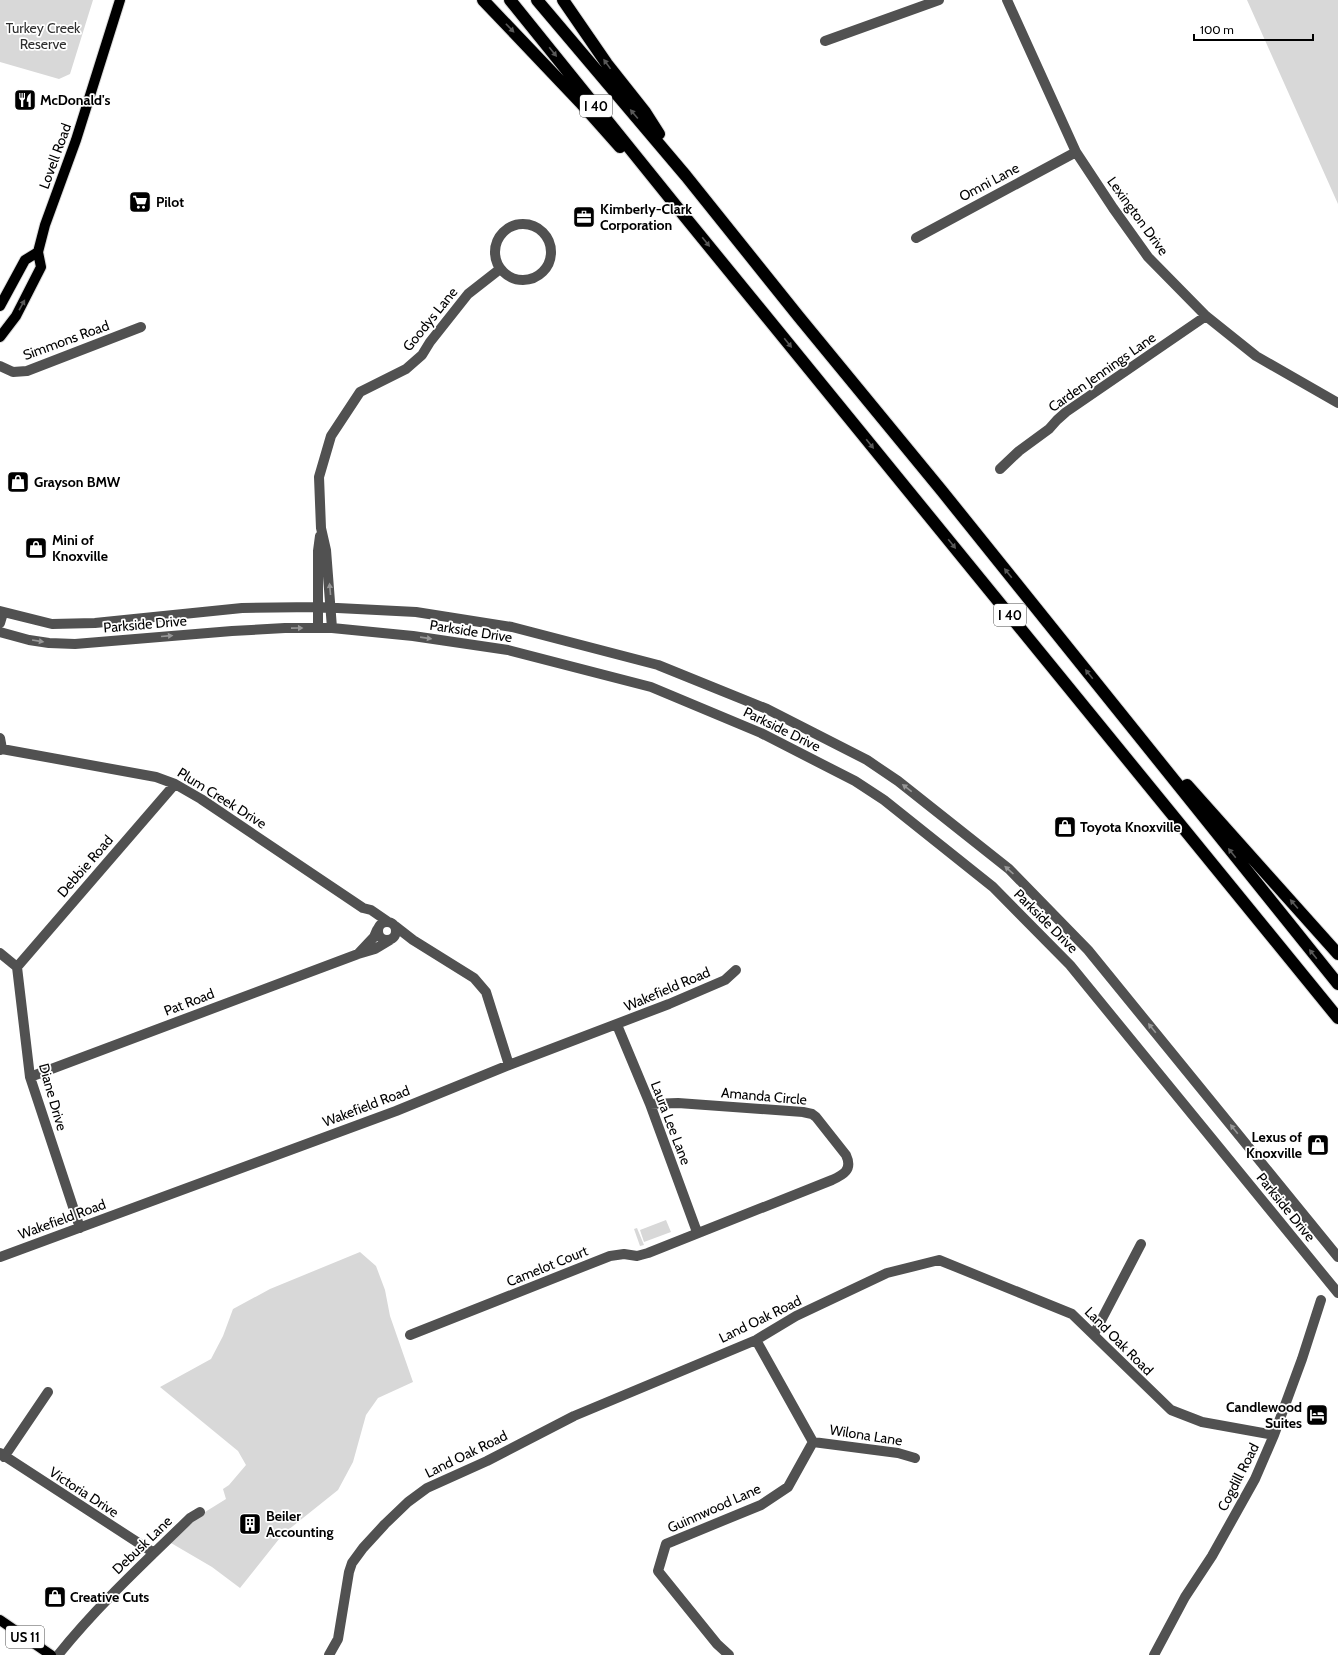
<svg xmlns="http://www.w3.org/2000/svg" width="1338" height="1655" viewBox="0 0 1338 1655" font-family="Cabin,sans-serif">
<rect width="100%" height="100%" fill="#fff"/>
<path fill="#d8d8d8" d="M0 0H93L70 74 59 79 0 62Z
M1247 0H1338V204Z
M666 1220 671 1232 644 1242 640 1230Z
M637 1228 644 1245 640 1246 634 1229Z
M360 1252 376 1266 385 1290 390 1316 413 1382 378 1398 366 1415 353 1462 338 1490 283 1534 240 1588 212 1567 171 1543 197 1517 226 1499 223 1489 229 1485 246 1465 238 1451 160 1387 211 1359 223 1336 233 1309 270 1289Z"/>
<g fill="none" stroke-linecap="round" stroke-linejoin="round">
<g stroke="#dbdbdb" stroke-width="12">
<path id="major" d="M0 306 25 260 38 252
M0 337 16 316 41 267 38 252 45 225 76 140 120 0
M0 1620 51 1655"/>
</g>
<g stroke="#dbdbdb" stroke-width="14">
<path id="highway" d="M483 0 580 102 620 147
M510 0 681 212 1338 1018
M537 0 686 176 799 317 942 491 1338 984
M563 0 607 64 645 112 659 134
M1187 785 1338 954"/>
</g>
<path stroke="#515151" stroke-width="10" d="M1007 0 1076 152 1113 208 1148 257 1206 316 1256 356 1338 403
M825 41 939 0
M495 252a28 28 0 1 1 56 0a28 28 0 1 1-56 0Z
M916 238 1076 152
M0 366 13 372 27 371 141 327
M1000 469 1019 451 1049 429 1057 420 1066 412 1206 316
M0 611 52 624 95 623 242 608 318 607 416 612 512 627 658 665 767 709 867 760 898 781 1009 869 1088 950 1338 1257
M0 623 3 613
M318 627V551L320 536
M332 628 326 550 321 528 319 477 331 436 360 392 406 369 422 355 430 342 468 294 500 269
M0 632 29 640 49 643 75 644 232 631 285 628H332L413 636 508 650 651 687 761 733 855 781 884 800 993 887 1070 965 1338 1293
M0 738 2 749
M0 750 2 749 156 777 175 784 201 799 363 908 371 910 387 921
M378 931a9 9 0 1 1 18 0a9 9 0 1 1-18 0Z
M395 926 413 940 474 978 486 992 509 1065
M0 953 17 967 30 1077 80 1228
M358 954 374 937 377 930
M17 967 175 784
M617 1025 650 1104 697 1232
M30 1077 358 954 375 949 390 940
M0 1257 396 1111 509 1065 669 1004 725 980 736 970
M1094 1334 1141 1244
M410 1335 610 1256 624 1254 637 1256 648 1253 832 1180C843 1175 853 1170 846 1155L816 1117 812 1114 803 1112 678 1103 650 1104
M756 1340 813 1442
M813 1442 898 1453 915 1458
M0 1453 154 1553
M4 1457 48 1392
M58 1655C98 1605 145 1562 190 1518L200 1512
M329 1655 338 1639 349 1572 352 1563 363 1548 385 1524 408 1502 427 1488 487 1461 574 1416 756 1340 796 1316 887 1273 939 1260 1072 1314 1171 1410 1202 1422 1274 1435
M729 1655 717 1644 658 1571 666 1544 761 1505 788 1487 813 1442
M1154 1655 1185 1597 1212 1556 1255 1479 1274 1435 1302 1359 1321 1300"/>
<use href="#major" stroke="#000" stroke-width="10"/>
<use href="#highway" stroke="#000" stroke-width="12"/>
</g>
<defs><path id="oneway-solid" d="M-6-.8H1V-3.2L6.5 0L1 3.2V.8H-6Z"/></defs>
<g fill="#595959">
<use href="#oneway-solid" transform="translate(510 28) rotate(46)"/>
<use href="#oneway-solid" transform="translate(553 52) rotate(51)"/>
<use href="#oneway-solid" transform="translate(607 64) rotate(-126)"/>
<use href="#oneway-solid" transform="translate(634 114) rotate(-130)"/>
<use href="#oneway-solid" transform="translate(706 242) rotate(51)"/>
<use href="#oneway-solid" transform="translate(22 305) rotate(-61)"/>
<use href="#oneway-solid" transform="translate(788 343) rotate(51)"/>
<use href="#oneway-solid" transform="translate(870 444) rotate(51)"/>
<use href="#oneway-solid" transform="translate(952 544) rotate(51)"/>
<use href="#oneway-solid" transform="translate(1008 573) rotate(-129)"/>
<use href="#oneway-solid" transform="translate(1089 674) rotate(-129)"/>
<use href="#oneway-solid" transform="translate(1232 853) rotate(-129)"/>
<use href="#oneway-solid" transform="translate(1294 904) rotate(-131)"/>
<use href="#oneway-solid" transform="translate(1313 954) rotate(-129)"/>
</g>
<g fill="#979797">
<use href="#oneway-solid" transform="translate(330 589) rotate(-95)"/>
<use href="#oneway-solid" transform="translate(297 628) rotate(-1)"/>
<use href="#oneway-solid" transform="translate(167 636) rotate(-5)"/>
<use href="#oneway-solid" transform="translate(426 638) rotate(8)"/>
<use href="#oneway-solid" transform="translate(38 641) rotate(9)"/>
<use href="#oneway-solid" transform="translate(907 788) rotate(-142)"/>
<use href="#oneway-solid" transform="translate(1009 870) rotate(-138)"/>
<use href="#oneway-solid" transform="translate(1152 1028) rotate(-129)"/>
<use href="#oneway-solid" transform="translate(1234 1129) rotate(-129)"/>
</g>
<defs>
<g id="restaurant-square" transform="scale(1.15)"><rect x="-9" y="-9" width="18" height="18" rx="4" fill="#000" stroke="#fff"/><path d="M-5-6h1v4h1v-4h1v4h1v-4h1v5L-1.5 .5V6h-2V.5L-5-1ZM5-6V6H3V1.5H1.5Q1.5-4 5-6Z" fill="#fff"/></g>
<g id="supermarket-square" transform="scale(1.15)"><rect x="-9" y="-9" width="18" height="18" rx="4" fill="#000" stroke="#fff"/><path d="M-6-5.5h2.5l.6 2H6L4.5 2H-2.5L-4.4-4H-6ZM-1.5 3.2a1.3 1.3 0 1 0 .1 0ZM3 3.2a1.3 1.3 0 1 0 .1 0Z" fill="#fff"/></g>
<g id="office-square" transform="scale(1.15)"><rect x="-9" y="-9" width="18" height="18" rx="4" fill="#000" stroke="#fff"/><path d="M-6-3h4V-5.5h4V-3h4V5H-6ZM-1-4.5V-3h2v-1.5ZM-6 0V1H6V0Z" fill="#fff"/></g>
<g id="shop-square" transform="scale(1.15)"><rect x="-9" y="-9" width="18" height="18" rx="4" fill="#000" stroke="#fff"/><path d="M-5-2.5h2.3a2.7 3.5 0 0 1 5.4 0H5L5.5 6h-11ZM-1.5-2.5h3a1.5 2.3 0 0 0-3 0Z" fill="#fff"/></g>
<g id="hotel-square" transform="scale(1.15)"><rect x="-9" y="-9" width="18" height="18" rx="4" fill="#000" stroke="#fff"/><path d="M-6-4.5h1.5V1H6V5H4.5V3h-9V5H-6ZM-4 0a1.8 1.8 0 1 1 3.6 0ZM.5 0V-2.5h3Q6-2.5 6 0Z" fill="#fff"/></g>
<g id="building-square" transform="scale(1.15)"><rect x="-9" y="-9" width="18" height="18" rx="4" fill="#000" stroke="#fff"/><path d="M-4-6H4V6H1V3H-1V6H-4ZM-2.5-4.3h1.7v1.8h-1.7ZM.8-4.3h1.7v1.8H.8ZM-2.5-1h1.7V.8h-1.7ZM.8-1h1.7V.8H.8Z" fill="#fff"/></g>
</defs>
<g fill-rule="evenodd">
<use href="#restaurant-square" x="25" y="100"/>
<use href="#supermarket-square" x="140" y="202"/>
<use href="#office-square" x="584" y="217"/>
<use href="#shop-square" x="18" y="482"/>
<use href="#shop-square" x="36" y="548"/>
<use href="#shop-square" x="1065" y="827"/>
<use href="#shop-square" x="1318" y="1145"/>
<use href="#hotel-square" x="1317" y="1415"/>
<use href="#building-square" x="250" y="1524"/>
<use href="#shop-square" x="55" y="1597"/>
</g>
<g text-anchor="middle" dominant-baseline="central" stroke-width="3.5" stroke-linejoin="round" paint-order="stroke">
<g fill="#fff" stroke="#4c4c4c" stroke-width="1">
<rect x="580" y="95" width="32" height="22" rx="3"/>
<rect x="994" y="604" width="32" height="22" rx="3"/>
<rect x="6" y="1626" width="38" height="22" rx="3"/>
</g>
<g font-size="13" font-weight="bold" fill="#000">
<text x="596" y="106">I 40</text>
<text x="1010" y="615">I 40</text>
<text x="25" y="1637">US 11</text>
</g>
<g font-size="14" fill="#2f2f2f" stroke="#fff">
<text x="43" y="28">Turkey Creek<tspan x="43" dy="16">Reserve</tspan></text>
</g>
<g font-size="14" font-weight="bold" fill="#000" stroke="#fff" text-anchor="start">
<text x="40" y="100">McDonald's</text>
<text x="156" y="202">Pilot</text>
<text x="600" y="209">Kimberly-Clark<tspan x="600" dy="16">Corporation</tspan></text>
<text x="34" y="482">Grayson BMW</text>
<text x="52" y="540">Mini of<tspan x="52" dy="16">Knoxville</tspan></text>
<text x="1080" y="827">Toyota Knoxville</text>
<text x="1302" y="1137" text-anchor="end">Lexus of<tspan x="1302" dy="16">Knoxville</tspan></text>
<text x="1302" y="1407" text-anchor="end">Candlewood<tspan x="1302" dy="16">Suites</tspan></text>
<text x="266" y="1516">Beiler<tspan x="266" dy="16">Accounting</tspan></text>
<text x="70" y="1597">Creative Cuts</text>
</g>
<g font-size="14" fill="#000" stroke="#fff">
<text transform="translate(55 156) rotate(-70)">Lovell Road</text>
<text transform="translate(989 182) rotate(-28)">Omni Lane</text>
<text transform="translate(1138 216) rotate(54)">Lexington Drive</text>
<text transform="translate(430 319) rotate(-51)">Goodys Lane</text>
<text transform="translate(66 340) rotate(-20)">Simmons Road</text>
<text transform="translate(1102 372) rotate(-35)">Carden Jennings Lane</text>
<text transform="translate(145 624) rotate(-5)">Parkside Drive</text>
<text transform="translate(471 631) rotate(9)">Parkside Drive</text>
<text transform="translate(782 729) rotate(26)">Parkside Drive</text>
<text transform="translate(222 798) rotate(32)">Plum Creek Drive</text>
<text transform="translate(85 866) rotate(-49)">Debbie Road</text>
<text transform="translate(1046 921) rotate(45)">Parkside Drive</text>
<text transform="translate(667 989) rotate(-23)">Wakefield Road</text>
<text transform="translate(189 1002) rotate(-21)">Pat Road</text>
<text transform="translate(764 1096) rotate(5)">Amanda Circle</text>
<text transform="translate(53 1097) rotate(74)">Diane Drive</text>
<text transform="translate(366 1106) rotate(-21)">Wakefield Road</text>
<text transform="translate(671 1123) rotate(69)">Laura Lee Lane</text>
<text transform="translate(1286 1207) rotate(51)">Parkside Drive</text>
<text transform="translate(62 1219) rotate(-20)">Wakefield Road</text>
<text transform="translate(547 1266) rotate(-22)">Camelot Court</text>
<text transform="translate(760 1319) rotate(-26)">Land Oak Road</text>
<text transform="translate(1119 1341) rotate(45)">Land Oak Road</text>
<text transform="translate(866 1435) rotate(9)">Wilona Lane</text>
<text transform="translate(466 1454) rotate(-26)">Land Oak Road</text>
<text transform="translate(1238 1477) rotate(-63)">Cogdill Road</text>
<text transform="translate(84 1492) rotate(33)">Victoria Drive</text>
<text transform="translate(714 1508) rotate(-24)">Guinnwood Lane</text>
<text transform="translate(142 1545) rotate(-44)">Debusk Lane</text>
</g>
</g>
<path d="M1194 34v6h119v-6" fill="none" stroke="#000000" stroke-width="2"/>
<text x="1200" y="34" font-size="12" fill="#000000" stroke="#ffffff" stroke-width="3" paint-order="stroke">100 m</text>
</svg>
